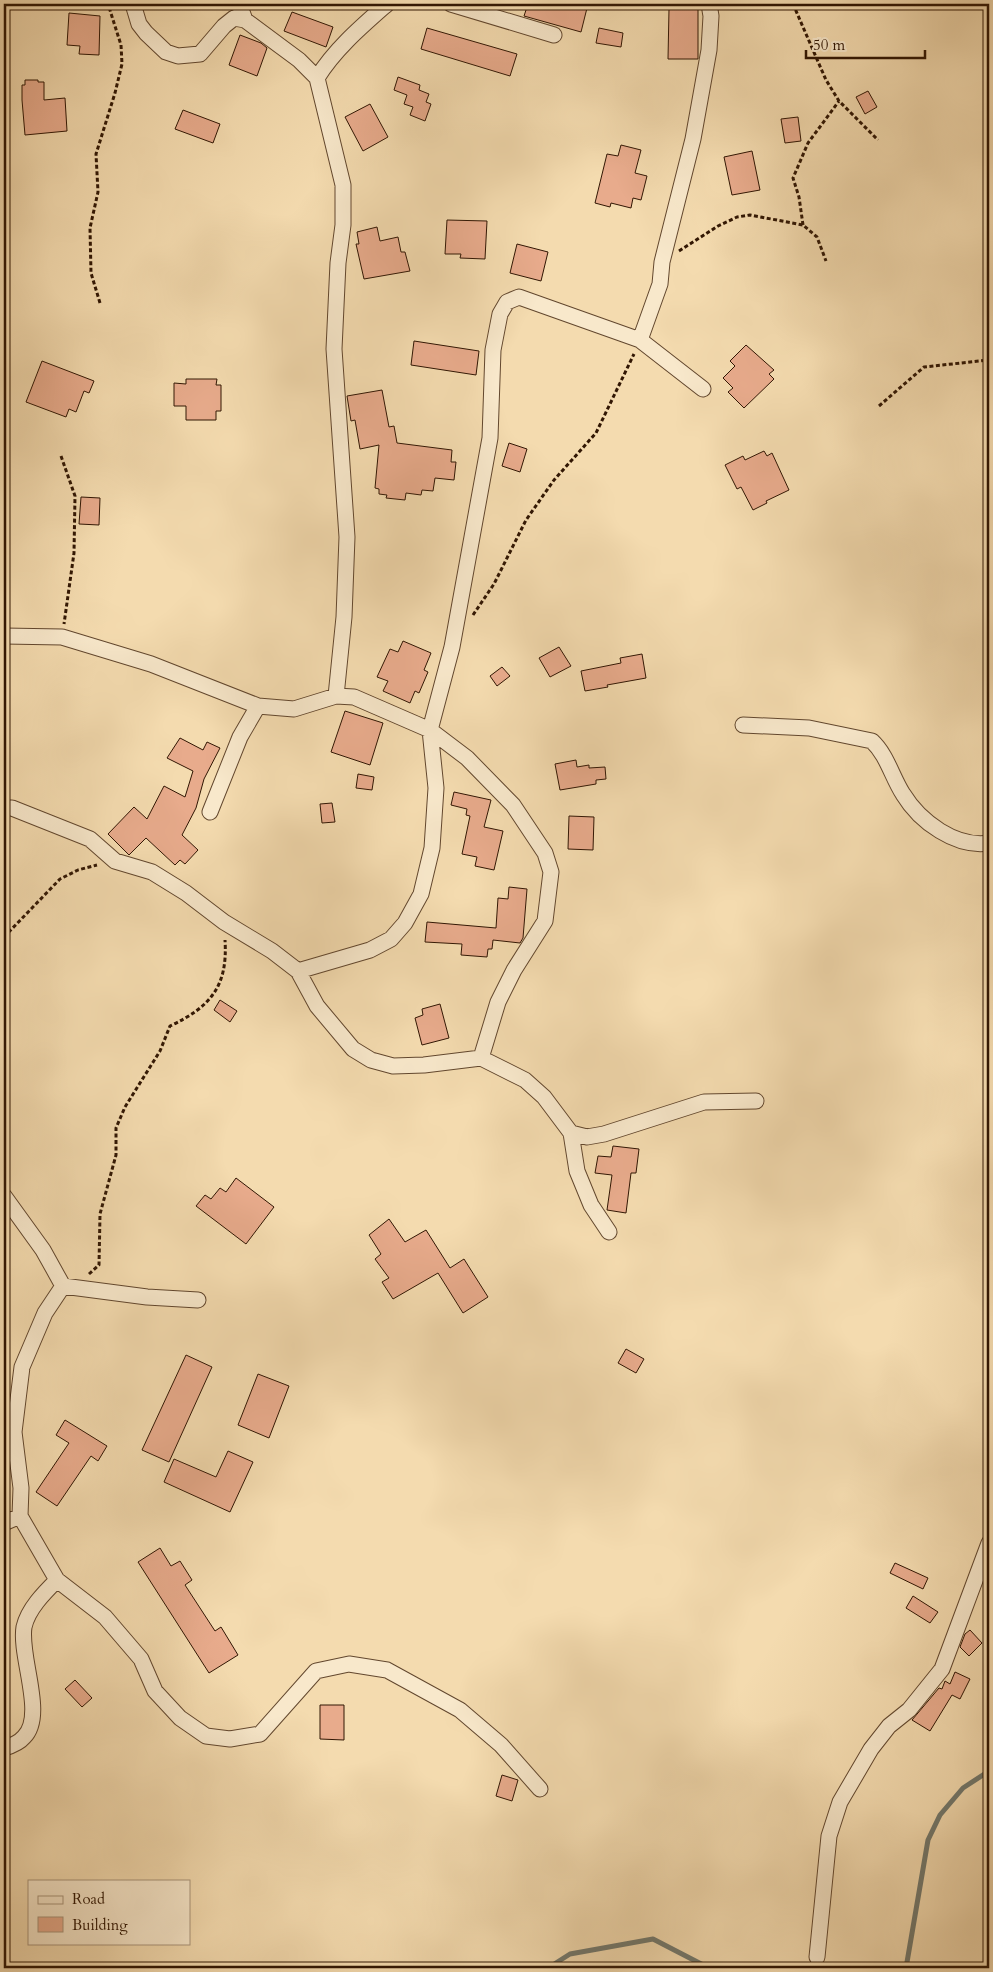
<svg xmlns="http://www.w3.org/2000/svg" width="993" height="1972" viewBox="0 0 993 1972" font-family="Cardo,serif">
<rect width="100%" height="100%" fill="#f4dbaf"/>
<filter id="stains"><feTurbulence type="fractalNoise" baseFrequency=".004" numOctaves="4"/><feColorMatrix values="0 0 0 0 .2 0 0 0 0 .09 0 0 0 0 .02 0 0 0 .5 -.17"/></filter>
<radialGradient id="worn" r=".72"><stop offset=".6" stop-color="#630" stop-opacity="0"/><stop offset="1" stop-color="#630" stop-opacity=".3"/></radialGradient>
<g fill="none" stroke-linecap="round" stroke-linejoin="round">
<path stroke="#72786d" stroke-width="5" d="M548 1968 570 1954 653 1939 709 1968
M906 1968 928 1840 940 1815 963 1788 989 1771"/>
</g>
<path fill="#e8ab8c" stroke="#311603" d="M528 4H588L581 32 524 16Z
M669 9H698V59H668Z
M292 12 333 27 326 47 284 31Z
M69 13 100 16 99 55 79 54 80 46 67 45Z
M427 28 517 54 510 76 421 49Z
M599 28 623 33 621 47 596 43Z
M240 35 261 43 267 48 257 76 229 65Z
M398 77 420 85 419 90 429 94 426 102 431 104 425 121 410 115 413 107 404 104 407 95 394 90Z
M25 80H38V82H44V100L65 98 67 131 25 135 22 100V85H25Z
M868 91 877 107 865 114 856 97Z
M370 104 388 137 363 151 345 117Z
M183 110 220 124 213 143 175 129Z
M798 117 801 141 785 143 781 119Z
M621 145 641 150 635 173 647 176 641 200 633 198 631 208 611 203 610 207 595 203 607 154 618 156Z
M752 151 760 190 732 195 724 157Z
M447 220 487 221 485 259 460 258 461 254H445Z
M377 227 380 241 398 237 401 252H405L410 271 364 279 356 244H359L357 232Z
M517 244 548 252 541 281 510 273Z
M414 341 479 351 476 375 411 365Z
M746 345 774 370 769 374 774 379 744 408 728 392 733 388 723 378 735 366 730 361Z
M42 361 94 381 89 393 84 391 76 412 69 409 66 417 26 402Z
M186 379H217L216 385H221V411H216V420H186V406H174V383L186 384Z
M382 390 389 427 394 426 397 443 452 450 451 462H456L454 480 435 478 433 491 422 490 421 495 406 493 405 500 386 498 387 495 379 494V489L375 488 379 445 360 449 355 420 351 421 347 396Z
M509 443 527 449 520 472 502 466Z
M764 451 767 456 772 453 789 490 766 501 767 503 753 510 741 487 737 489 725 465 743 456 745 460Z
M81 497 100 498 99 525 79 524Z
M403 641 431 653 424 670 428 672 419 693 415 691 410 703 383 691 388 681 377 677 390 649 398 652Z
M559 647 571 666 550 677 539 658Z
M642 654 646 678 607 685 608 687 585 691 581 671 621 663 620 658Z
M502 667 510 676 497 686 490 676Z
M345 711 383 723 370 765 331 752Z
M180 738 203 750 207 742 220 748 204 779 196 808 182 835 198 850 185 864 180 860 175 865 146 838 129 855 108 834 134 807 147 819 164 786 185 797 193 771 167 758Z
M576 760 577 767 589 765V768L605 767 606 779 596 780V784L560 790 555 764Z
M358 774 374 777 372 790 356 788Z
M454 792 491 800 484 827 503 831 494 870 475 866 477 857 462 854 470 816 466 815 467 809 451 805Z
M332 803 335 822 322 823 320 804Z
M569 816 594 817 593 850 568 849Z
M509 887 527 889 523 938 520 943 493 940 492 949H488L487 957 461 955 462 944 425 942 427 922 496 928 498 898 508 899Z
M220 1000 237 1011 230 1022 214 1010Z
M440 1004 449 1038 422 1045 415 1018 423 1015 422 1009Z
M613 1146 639 1149 636 1173H631L626 1213 607 1210 612 1175 595 1173 598 1156 611 1157Z
M236 1178 274 1207 246 1244 196 1206 205 1195 211 1199 220 1188 226 1192Z
M389 1219 405 1242 426 1230 450 1268 464 1259 488 1297 463 1313 438 1273 393 1299 382 1282 389 1278 375 1259 381 1254 369 1235Z
M626 1349 644 1359 636 1373 618 1363Z
M186 1355 212 1367 169 1462 142 1450Z
M258 1374 289 1386 269 1438 238 1425Z
M65 1420 107 1446 98 1461 91 1456 57 1506 36 1492 69 1443 56 1435Z
M228 1451 253 1462 230 1512 164 1482 174 1459 216 1477Z
M160 1548 171 1566 180 1561 192 1580 185 1585 215 1631 221 1627 238 1655 209 1673 138 1562Z
M895 1563 928 1578 923 1589 890 1573Z
M913 1596 938 1612 930 1623 906 1608Z
M970 1630 982 1643 969 1656 960 1647 965 1634Z
M955 1672 970 1679 960 1699 952 1695 930 1731 912 1720 939 1688 942 1689 945 1681 950 1684Z
M75 1680 92 1698 82 1707 65 1689Z
M320 1705H344V1740L320 1739Z
M502 1775 518 1780 512 1801 496 1796Z"/>
<g fill="none" stroke-linecap="round" stroke-linejoin="round">
<g stroke="#62472e" stroke-width="17">
<path id="street" d="M133 4 139 24 146 33 166 52 178 56 200 54 224 26 234 18 245 20 299 60 317 78 343 185V225L338 263 334 349 347 537 344 617 336 696
M239 4 245 20
M451 4 554 35
M317 78C335 49 362 26 387 4
M640 340 660 284 662 262 693 139 709 50 711 16 709 4
M4 636 62 637 151 664 258 706 294 709 336 696 354 697 430 730 467 758 513 805 545 853 551 872 545 921 514 970 498 1002 481 1058
M743 725 809 728 872 741C887 755 892 777 903 794 920 822 956 848 989 843
M4 808H12L90 839 115 861 152 872 186 893 224 922 272 951 298 971 317 1006 353 1049 371 1060 393 1066 424 1065 481 1058 525 1080 544 1097 571 1133 587 1137 604 1134 704 1102 756 1101
M210 812 240 737 258 706
M298 971 370 950 391 939 405 923 421 894 432 848 436 788 430 730 452 647 490 438 493 350 500 314 507 302 519 297 640 340 703 389
M571 1133 577 1171 591 1205 609 1232
M4 1196 43 1250 63 1286
M63 1286 45 1313 22 1367 14 1432 21 1488 20 1516 57 1580 105 1617 141 1659 155 1691 180 1718 206 1736 230 1739 260 1734 316 1671 349 1664 387 1670 460 1710 501 1745 540 1789
M63 1286 147 1297 198 1300
M4 1523 20 1516
M4 1748C11 1746 19 1743 24 1737 46 1715 19 1657 24 1627 28 1609 44 1593 57 1580
M817 1957 829 1836 840 1802 871 1749 889 1726 909 1710 942 1669 989 1543"/>
</g>
<path stroke="#311603" stroke-width="3" stroke-dasharray="4 2.5" stroke-linecap="butt" d="M793 4 826 80 839 101 878 140
M803 225 799 197 793 178 808 143 839 101
M679 251 718 226 737 217 750 215 803 225 817 237 826 261
M100 303 91 273 90 228 98 192 96 154 115 93 122 64 121 45 108 4
M879 406 924 367 989 360
M61 456 75 496 74 553 64 624
M473 615 494 584 526 520 554 480 596 433 634 354
M4 937 60 879 78 870 97 865
M89 1274 99 1265 100 1214 116 1155V1128L125 1107 160 1051 170 1026C210 1007 228 987 225 940"/>
<use href="#street" stroke="#f8e8cb" stroke-width="15"/>
</g>
<rect width="993" height="1972" fill="none" stroke="#f4dbaf" stroke-width="20"/>
<rect x="5" y="5" width="983" height="1962" fill="none" stroke="#311603" stroke-width="2.5"/>
<rect x="10" y="10" width="973" height="1952" fill="none" stroke="#311603"/>
<rect x="28" y="1880" width="162" height="65" fill="#f8e8cb" stroke="#a8947b"/>
<rect x="38" y="1896" width="25" height="8" fill="#f8e8cb" stroke="#a8947b"/>
<text x="72" y="1904" font-size="15" fill="#311603">Road</text>
<rect x="38" y="1917" width="25" height="15" fill="#e8ab8c" stroke="#a8947b"/>
<text x="72" y="1930" font-size="15" fill="#311603">Building</text>
<path d="M806 50v8h119v-8" fill="none" stroke="#311603" stroke-width="2.5"/>
<text x="813" y="50" font-size="15" fill="#311603" stroke="#f8e8cb" stroke-width="4" paint-order="stroke">50 m</text>
<rect width="100%" height="100%" filter="url(#stains)"/>
<rect width="100%" height="100%" fill="url(#worn)"/>
</svg>
